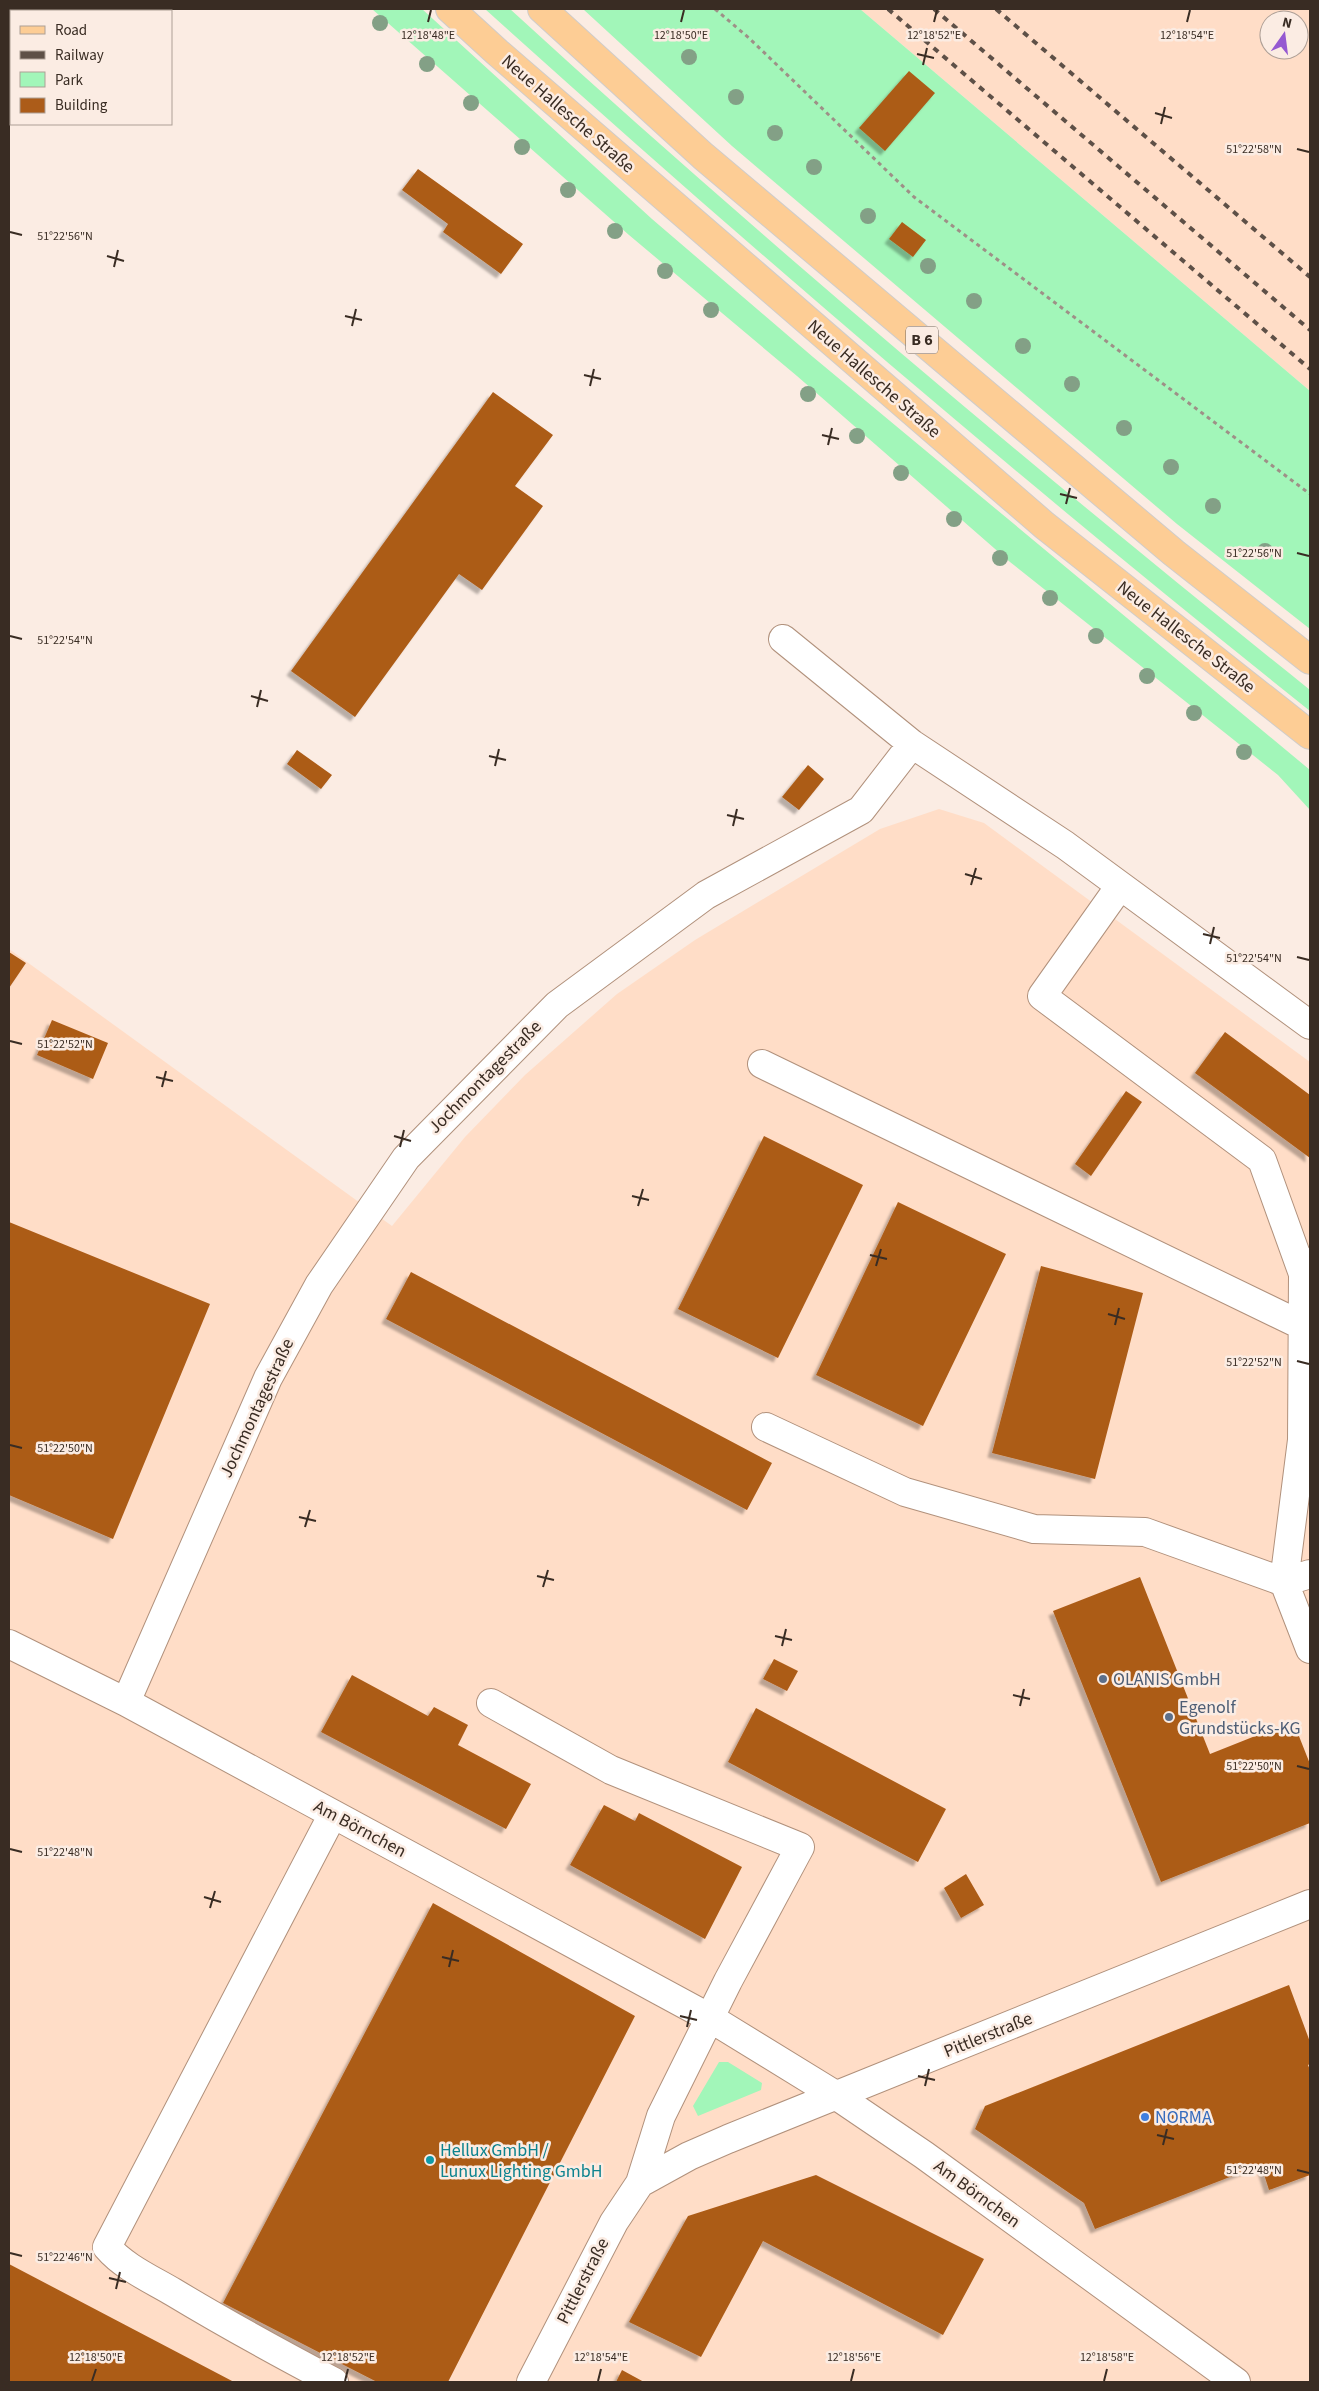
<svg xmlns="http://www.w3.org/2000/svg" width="1319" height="2391" viewBox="0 0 1319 2391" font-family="'Source Sans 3',sans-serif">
<defs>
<filter id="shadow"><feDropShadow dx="-4.5" dy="4.5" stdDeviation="1" flood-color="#0004"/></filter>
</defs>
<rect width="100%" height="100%" fill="#fbece3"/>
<path fill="#ffddc7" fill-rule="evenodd" d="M860 9H1310V391ZM1269 20H1299V50H1269Z
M939 809 984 823 1310 1062V2382H9V949L392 1226 465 1137 525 1075 617 994 695 940 880 829Z"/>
<path fill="#a2f6b9" d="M372 9H422L652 219 813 357 1310 770V810L1278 775 1010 562 797 376 629 235Z
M485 9H510C768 245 1037 471 1310 690V711C1028 486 753 251 485 9Z
M583 9H860L1310 391V629L1177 524 732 146Z
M719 2062H728L762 2083 761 2090 698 2116 693 2106Z"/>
<path fill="#ac5c19" filter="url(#shadow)" d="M909 71 935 93 885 151 859 128Z
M418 169 523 244 501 274 443 232 448 224 402 190Z
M902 222 926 240 913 257 889 239Z
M493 392 553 435 515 486 543 506 482 590 459 574 355 717 291 671Z
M297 750 332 775 321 789 287 764Z
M808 765 824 779 799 810 782 797Z
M9 952 26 963 9 988Z
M52 1020 108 1043 93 1079 37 1055Z
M1225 1032 1310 1095V1158L1195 1073Z
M1126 1091 1142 1102 1091 1176 1075 1164Z
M764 1136 863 1185 778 1358 678 1309Z
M898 1202 1006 1254 923 1426 816 1375Z
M9 1222 210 1304 113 1539 9 1495Z
M1041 1266 1143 1293 1095 1479 992 1453Z
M411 1272 772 1463 747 1510 386 1319Z
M1140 1577 1210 1754 1293 1721 1310 1764V1823L1161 1882 1053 1611Z
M774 1659 798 1671 787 1691 763 1679Z
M352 1675 428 1716 434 1707 468 1725 458 1745 531 1784 506 1829 321 1732Z
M756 1708 946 1809 918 1862 728 1762Z
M604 1805 635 1821 639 1813 742 1867 705 1939 570 1865Z
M966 1874 984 1905 961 1918 944 1888Z
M433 1903 635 2016 448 2382H377L223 2303Z
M1289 1985 1310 2042V2064L1308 2065 1310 2070V2175L1269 2190 1261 2165 1095 2229 1084 2203 975 2129 985 2106Z
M816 2175 984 2259 943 2335 763 2241 701 2357 629 2322 688 2216Z
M9 2264 234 2382H9Z
M622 2370 644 2382H616Z"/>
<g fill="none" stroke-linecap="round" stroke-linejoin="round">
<g stroke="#b1917c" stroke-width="30">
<path id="minor" d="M783 639 912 744 1065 845 1310 1025
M1120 886 1042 996 1262 1160 1303 1274
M762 1064 1303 1326
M1310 1262 1303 1274 1302 1440 1284 1582 1310 1649
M766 1427 905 1492 1034 1529 1145 1532 1284 1582 1310 1574
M9 1644 126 1702 710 2018 837 2096 924 2155 1236 2382
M126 1702 268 1378 319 1285 406 1158 557 1005 706 895 861 810 912 744
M491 1703 611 1770 800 1847 728 1981 661 2116 640 2183
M333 1814 107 2247C124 2267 151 2279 173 2292 226 2324 279 2353 334 2382
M531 2382 614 2222 640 2183 689 2156 728 2139 1310 1904"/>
</g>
<g stroke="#cfccca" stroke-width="30">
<path id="major" d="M450 9 497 52 1044 525 1310 735
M542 9 703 156 1174 553 1310 660"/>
</g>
<path stroke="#9e9087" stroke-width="3" stroke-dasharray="4 4" stroke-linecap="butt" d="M715 9 749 38 914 197 1310 494"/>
<use href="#minor" stroke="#fff" stroke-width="28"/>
<use href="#major" stroke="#fdcd95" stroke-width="28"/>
<path stroke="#5e5047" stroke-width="4" stroke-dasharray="6 6" stroke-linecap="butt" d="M888 9 1310 369
M934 9 1310 330
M996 9 1310 277"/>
</g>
<g fill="#83a086">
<circle cx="380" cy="23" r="8"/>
<circle cx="689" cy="57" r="8"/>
<circle cx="427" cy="64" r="8"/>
<circle cx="736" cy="97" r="8"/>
<circle cx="471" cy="103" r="8"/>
<circle cx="775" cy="133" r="8"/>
<circle cx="522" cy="147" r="8"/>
<circle cx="814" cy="167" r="8"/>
<circle cx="568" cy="190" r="8"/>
<circle cx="868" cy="216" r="8"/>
<circle cx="615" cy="231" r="8"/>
<circle cx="928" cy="266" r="8"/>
<circle cx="665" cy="271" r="8"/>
<circle cx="974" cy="301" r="8"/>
<circle cx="711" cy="310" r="8"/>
<circle cx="1023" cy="346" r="8"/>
<circle cx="1072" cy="384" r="8"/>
<circle cx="808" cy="394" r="8"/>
<circle cx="1124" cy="428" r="8"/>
<circle cx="857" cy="436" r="8"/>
<circle cx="1171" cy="467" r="8"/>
<circle cx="901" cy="473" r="8"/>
<circle cx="1213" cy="506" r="8"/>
<circle cx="954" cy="519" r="8"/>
<circle cx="1265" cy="551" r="8"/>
<circle cx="1000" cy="558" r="8"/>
<circle cx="1050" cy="598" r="8"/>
<circle cx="1096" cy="636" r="8"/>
<circle cx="1147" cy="676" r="8"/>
<circle cx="1194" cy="713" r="8"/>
<circle cx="1244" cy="752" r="8"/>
</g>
<path fill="none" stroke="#392c23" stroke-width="2" d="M428 22 431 10M681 22 684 10M934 22 937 10M1187 22 1190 10M917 54 934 58M923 65 927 48M1155 113 1172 118M1161 124 1165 107M1297 149 1309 152M10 232 22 235M107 256 124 261M114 267 118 250M345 316 362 320M352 326 356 309M584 375 601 379M590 386 594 369M822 435 839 439M828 445 832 428M1060 494 1077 498M1066 504 1070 488M1297 553 1309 556M10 636 22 639M251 696 268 701M257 707 261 690M489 756 506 760M495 766 499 749M727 815 744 819M733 826 737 809M965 874 982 879M971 885 976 868M1203 934 1220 938M1210 944 1214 927M1297 957 1309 960M10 1041 22 1044M156 1077 173 1081M162 1087 166 1071M394 1136 411 1141M400 1147 404 1130M632 1196 649 1200M638 1206 643 1189M870 1255 887 1259M876 1266 881 1249M1108 1314 1125 1319M1115 1325 1119 1308M1297 1361 1309 1364M10 1445 22 1448M299 1517 316 1521M305 1527 310 1510M537 1576 554 1580M543 1587 548 1570M775 1636 792 1640M782 1646 786 1629M1013 1695 1030 1699M1020 1706 1024 1689M1297 1766 1309 1769M10 1849 22 1852M204 1897 221 1902M210 1908 215 1891M442 1957 459 1961M449 1967 453 1950M680 2016 697 2020M687 2027 691 2010M918 2076 935 2080M925 2086 929 2069M1157 2135 1174 2139M1163 2145 1167 2129M1297 2170 1309 2173M10 2253 22 2256M109 2278 126 2282M116 2289 120 2272M92 2381 96 2369M345 2381 348 2369M598 2381 601 2369M851 2381 854 2369M1104 2381 1107 2369"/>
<g fill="#5c6f8a" stroke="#fbece3" stroke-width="2">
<circle cx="1103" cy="1679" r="5"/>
<circle cx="1169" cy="1717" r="5"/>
</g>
<circle fill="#3f7fe0" stroke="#fbece3" stroke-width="2" cx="1145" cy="2117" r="5"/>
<circle fill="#0f9aa8" stroke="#fbece3" stroke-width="2" cx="430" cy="2160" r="5"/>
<g text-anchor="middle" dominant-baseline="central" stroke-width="5" stroke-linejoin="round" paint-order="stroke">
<rect fill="#fbece3" stroke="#73665d" stroke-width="1" x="906" y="326.5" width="32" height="27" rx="4"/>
<g font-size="16" font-weight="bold" fill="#392c23">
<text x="922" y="340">B 6</text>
</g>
<g font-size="18" fill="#392c23" stroke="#fbece3">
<text transform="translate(568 114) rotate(41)">Neue Hallesche Straße</text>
<text transform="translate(874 379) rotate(41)">Neue Hallesche Straße</text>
<text transform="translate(1186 637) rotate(38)">Neue Hallesche Straße</text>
<text transform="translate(485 1077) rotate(-45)">Jochmontagestraße</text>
<text transform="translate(257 1408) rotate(-65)">Jochmontagestraße</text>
<text transform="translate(360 1829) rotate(28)">Am Börnchen</text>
<text transform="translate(988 2035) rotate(-22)">Pittlerstraße</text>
<text transform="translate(977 2194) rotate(36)">Am Börnchen</text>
<text transform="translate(583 2281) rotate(-63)">Pittlerstraße</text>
</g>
<g font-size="18" fill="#4e5e75" stroke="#fbece3" text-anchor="start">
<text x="1113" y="1679">OLANIS GmbH</text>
<text x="1179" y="1707">Egenolf<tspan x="1179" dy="21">Grundstücks-KG</tspan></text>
</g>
<g font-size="18" fill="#366cbe" stroke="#fbece3" text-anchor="start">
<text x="1155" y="2117">NORMA</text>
</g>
<g font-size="18" fill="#0d838f" stroke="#fbece3" text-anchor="start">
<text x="440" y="2150">Hellux GmbH /<tspan x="440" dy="21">Lunux Lighting GmbH</tspan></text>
</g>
</g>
<g font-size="12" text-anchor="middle" fill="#392c23" stroke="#fbece3" stroke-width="5" stroke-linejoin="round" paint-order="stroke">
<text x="428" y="39">12°18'48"E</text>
<text x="681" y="39">12°18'50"E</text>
<text x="934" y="39">12°18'52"E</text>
<text x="1187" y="39">12°18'54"E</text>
<text x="1254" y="153">51°22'58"N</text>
<text x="65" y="240">51°22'56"N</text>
<text x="1254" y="557">51°22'56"N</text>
<text x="65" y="644">51°22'54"N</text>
<text x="1254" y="962">51°22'54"N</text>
<text x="65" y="1048">51°22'52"N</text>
<text x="1254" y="1366">51°22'52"N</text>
<text x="65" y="1452">51°22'50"N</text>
<text x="1254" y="1770">51°22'50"N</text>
<text x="65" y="1856">51°22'48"N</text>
<text x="1254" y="2174">51°22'48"N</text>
<text x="65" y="2261">51°22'46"N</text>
<text x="96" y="2361">12°18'50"E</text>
<text x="348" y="2361">12°18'52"E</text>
<text x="601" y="2361">12°18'54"E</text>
<text x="854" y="2361">12°18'56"E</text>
<text x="1107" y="2361">12°18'58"E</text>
</g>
<rect width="1319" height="2391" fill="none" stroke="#392c23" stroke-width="20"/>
<rect x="10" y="10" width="162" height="115" fill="#fbece3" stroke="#ad9f96"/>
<rect x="20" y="26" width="25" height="8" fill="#fdcd95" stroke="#ad9f96"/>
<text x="55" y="35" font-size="15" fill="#392c23">Road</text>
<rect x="20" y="51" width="25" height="8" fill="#5e5047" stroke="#ad9f96"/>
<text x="55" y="60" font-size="15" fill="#392c23">Railway</text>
<rect x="20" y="72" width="25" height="15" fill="#a2f6b9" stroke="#ad9f96"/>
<text x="55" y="85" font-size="15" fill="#392c23">Park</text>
<rect x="20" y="98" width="25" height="15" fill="#ac5c19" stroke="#ad9f96"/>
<text x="55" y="110" font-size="15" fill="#392c23">Building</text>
<g transform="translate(1284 35) rotate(14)"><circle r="24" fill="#fbece3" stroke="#ad9f96"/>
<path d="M0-4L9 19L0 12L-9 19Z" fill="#9559d1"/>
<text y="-8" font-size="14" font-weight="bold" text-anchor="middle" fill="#392c23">N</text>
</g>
</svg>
